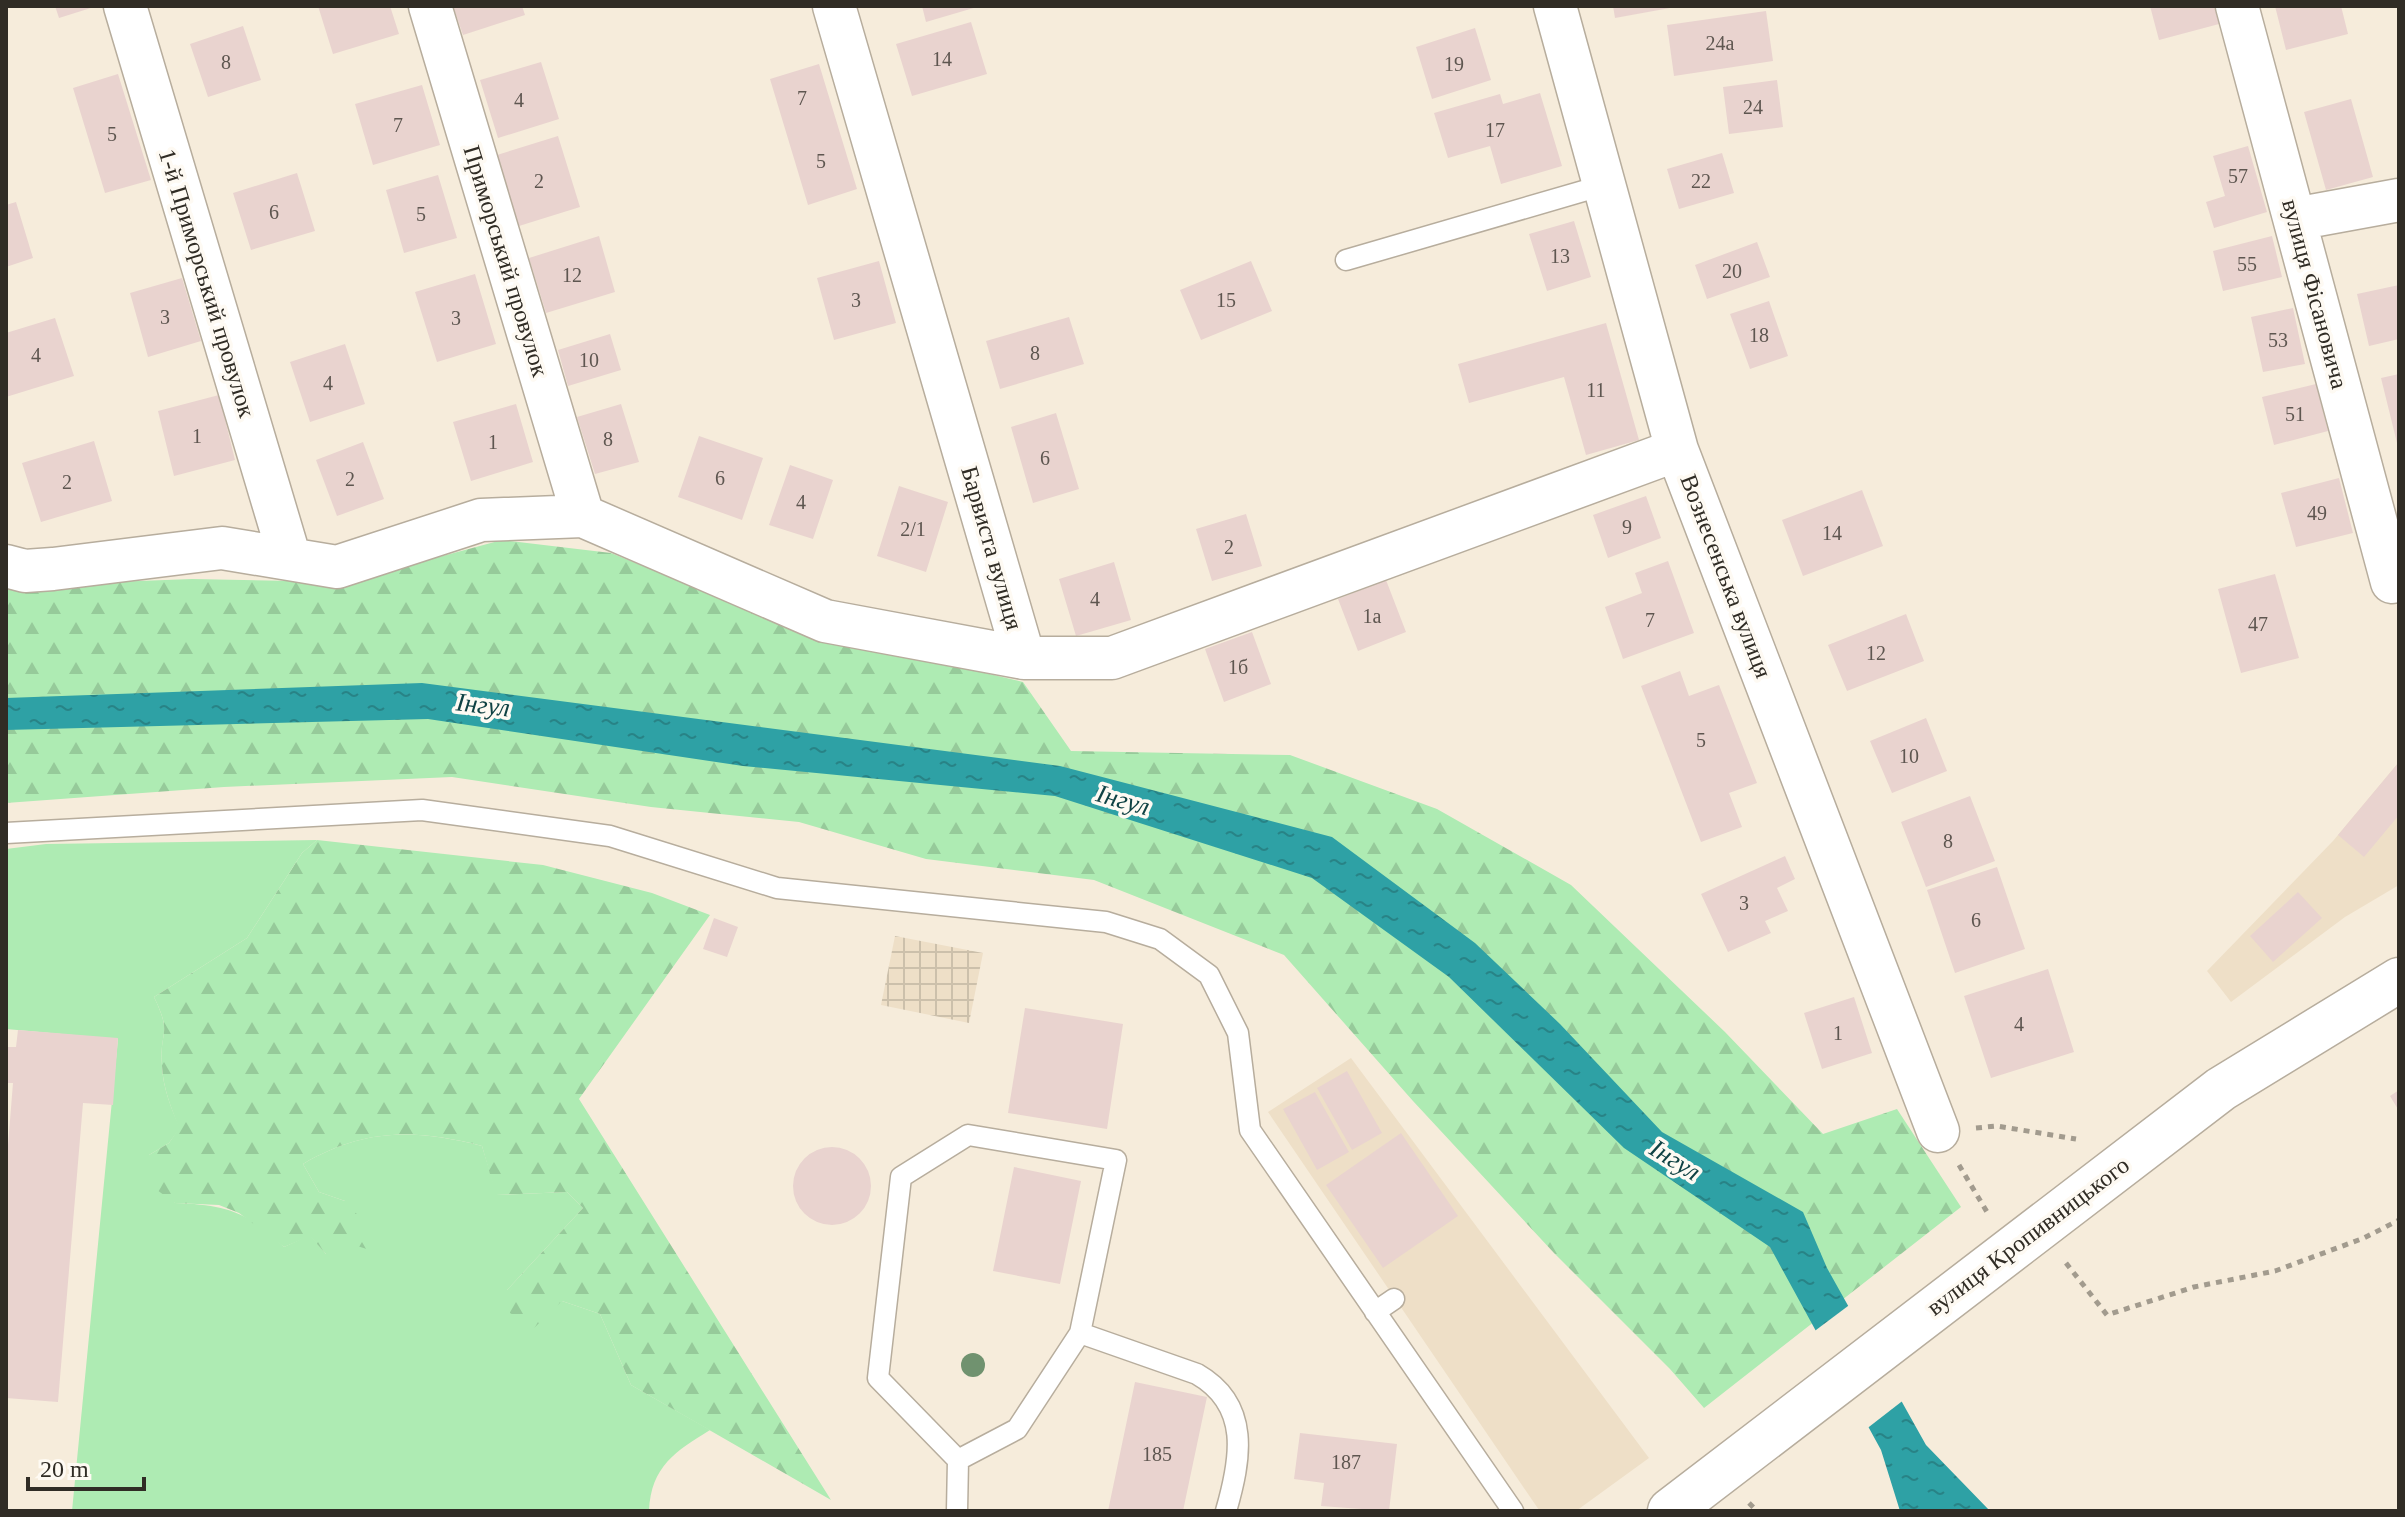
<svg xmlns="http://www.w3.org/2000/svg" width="2405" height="1517" viewBox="0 0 2405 1517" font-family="Georgia,serif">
<defs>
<pattern id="industrial-grid" width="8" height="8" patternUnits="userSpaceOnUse" patternTransform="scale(2)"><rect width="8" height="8" fill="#eedfc7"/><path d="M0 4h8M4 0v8" fill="none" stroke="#ccc0ab"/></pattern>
<pattern id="forest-firs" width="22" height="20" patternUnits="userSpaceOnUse" patternTransform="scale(2)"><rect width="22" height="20" fill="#aeebb3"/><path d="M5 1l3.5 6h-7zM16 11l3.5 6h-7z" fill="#96ca9a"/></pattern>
<pattern id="water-ripples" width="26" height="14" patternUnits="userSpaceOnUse" patternTransform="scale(2)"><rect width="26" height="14" fill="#2ea1a5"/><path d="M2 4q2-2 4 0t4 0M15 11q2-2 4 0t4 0" fill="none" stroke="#288386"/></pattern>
</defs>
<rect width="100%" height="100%" fill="#f6ecdb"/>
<path fill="#eedfc7" d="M2399 762V885L2345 917 2231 1002 2207 971 2333 841Z
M1351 1058 1649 1458 1576 1511 1539 1510 1268 1112Z"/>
<path fill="url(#industrial-grid)" d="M895 936 983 953 969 1023 881 1005Z"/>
<path fill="#aeebb3" d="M317 840 302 853 247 938 154 997C173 1036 159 1030 162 1066 163 1088 171 1108 180 1128L169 1143 149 1155 175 1203C226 1205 247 1211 284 1247L310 1235 326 1254 345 1201 319 1192 303 1164C365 1128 414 1129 482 1146L497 1195 567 1192 583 1208 507 1290 562 1301 600 1314 631 1385 710 1430C676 1451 651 1466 649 1511H72L118 1039 6 1029V849L46 844Z"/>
<path fill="url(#forest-firs)" d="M502 540 611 553 795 628 1023 682 1071 751 1290 755 1437 809 1571 885 1725 1032 1823 1134 1897 1109 1961 1207 1704 1408 1670 1369 1554 1253 1413 1101 1284 955 1094 880 926 859 799 822 651 807 452 777 224 787 6 803V586L192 579 346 582Z
M317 840 543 865 652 893 710 915 579 1099 831 1500 631 1385 600 1314 562 1301 534 1328 510 1313 507 1290 583 1208 567 1192 496 1195 482 1146C415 1129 365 1128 303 1164L319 1192 345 1201 383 1243 373 1251 354 1245 341 1259 326 1254 310 1236 284 1247 239 1213 219 1205 175 1203 150 1185 149 1155 169 1143 179 1128C171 1107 163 1088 162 1066 159 1029 173 1036 154 997L247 938 302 853Z"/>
<path fill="url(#water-ripples)" d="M422 683 1060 766 1332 837 1475 943 1560 1024 1662 1132 1803 1212 1827 1268 1926 1445 1990 1511H1900L1881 1450 1770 1247 1624 1148 1449 977 1312 878 1055 796 743 766 428 719 6 730V698Z"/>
<path fill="#f6ecdb" d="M1852 1303 1905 1399 1865 1430 1812 1333Z"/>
<path fill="#e9d3cf" d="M55 6H94V7L59 18Z
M318 6H390L399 34 333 54Z
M453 6H522L525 15 463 35Z
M922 6H977V7L926 22Z
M1613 6H1670V8L1615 18Z
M2150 6H2214L2219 24 2159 40Z
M2275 6H2341L2348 34 2286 50Z
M1766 11 1773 61 1674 76 1667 25Z
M971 22 987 74 912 96 896 44Z
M243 26 261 80 208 97 190 44Z
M1475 28 1491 80 1432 99 1416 47Z
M541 62 559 119 498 138 480 80Z
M819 64 857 189 808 205 770 79Z
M118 74 151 180 105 193 73 88Z
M1777 80 1783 127 1729 134 1723 87Z
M422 85 440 145 373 165 355 104Z
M1540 93 1562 166 1501 184 1490 146 1448 158 1434 113 1500 94 1503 104Z
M2351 99 2373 177 2326 190 2304 112Z
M558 136 580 207 519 226 497 155Z
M2248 146 2267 212 2214 228 2206 202 2225 196 2213 156Z
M1722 153 1734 193 1679 209 1667 169Z
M297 173 315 231 251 250 233 193Z
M438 175 457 238 404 253 386 190Z
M16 202 33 258 6 267V205Z
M1574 221 1591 277 1547 291 1529 234Z
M599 236 615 292 546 313 529 258Z
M2272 236 2282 277 2223 291 2213 251Z
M1757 242 1770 277 1707 299 1695 265Z
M879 261 896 323 834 340 817 278Z
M1251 261 1272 311 1201 340 1180 290Z
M475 274 496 344 437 362 415 292Z
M182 278 201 341 148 357 130 293Z
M2399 285V339L2369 346 2357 294Z
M1769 301 1788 356 1750 369 1730 314Z
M2293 308 2305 364 2263 372 2251 317Z
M1069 317 1084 364 1000 389 986 341Z
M55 318 74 376 6 397V333Z
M1606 323 1639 440 1586 455 1564 377 1469 403 1458 364Z
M610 334 621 370 568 386 558 350Z
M345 344 365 404 310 422 290 362Z
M2399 374V447H2398L2381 378Z
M2316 384 2328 431 2274 445 2262 397Z
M219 395 235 460 174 476 158 411Z
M516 404 533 462 471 481 453 422Z
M621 404 639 462 595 474 577 417Z
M1056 413 1079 489 1033 503 1011 427Z
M699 436 763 458 742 520 678 497Z
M94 441 112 501 41 522 22 463Z
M363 442 384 499 337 516 316 460Z
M790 465 833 480 813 539 769 525Z
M2339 478 2353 533 2296 547 2281 493Z
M899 486 948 502 926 572 877 556Z
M1862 490 1883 546 1803 576 1782 520Z
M1646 496 1661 538 1608 558 1593 515Z
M1246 514 1262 566 1212 581 1196 529Z
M1668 561 1694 633 1623 659 1605 607 1642 593 1635 573Z
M1114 562 1131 620 1076 636 1059 579Z
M2275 574 2299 658 2241 673 2218 589Z
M1386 580 1406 632 1358 651 1338 599Z
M1906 614 1924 661 1847 691 1828 645Z
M1252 632 1271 684 1224 702 1205 649Z
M1680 671 1689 696 1719 685 1757 783 1729 793 1742 827 1701 842 1641 686Z
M1926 718 1947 771 1892 793 1870 741Z
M2399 762V815L2364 857 2338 835Z
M1970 796 1995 861 1926 887 1901 822Z
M1785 856 1795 879 1777 888 1788 911 1765 921 1771 933 1728 952 1701 894Z
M1997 867 2025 949 1955 973 1927 890Z
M2298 892 2322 918 2273 962 2250 936Z
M714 918 738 927 727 957 703 949Z
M2048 969 2074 1052 1991 1078 1964 996Z
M1854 997 1872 1053 1822 1069 1804 1013Z
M1025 1008 1123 1024 1107 1129 1008 1113Z
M18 1030 118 1038 113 1105 83 1103 58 1402 6 1398V1170L13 1083H6V1047H16Z
M1347 1071 1382 1133 1352 1150 1317 1088Z
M2399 1090V1111L2390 1096Z
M1315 1092 1349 1152 1317 1170 1283 1109Z
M1401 1133 1458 1216 1383 1268 1326 1185Z
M793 1186a39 39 0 1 1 78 0a39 39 0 1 1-78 0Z
M1014 1167 1081 1181 1060 1284 993 1271Z
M1135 1382 1207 1397 1183 1511H1108Z
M1300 1433 1397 1444 1389 1511 1321 1506 1324 1483 1294 1479Z"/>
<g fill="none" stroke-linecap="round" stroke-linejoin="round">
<g stroke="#b7ad9d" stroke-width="23">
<path id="lane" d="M1346 260 1604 185
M6 833 422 810 610 836 777 888 1106 922 1160 939 1209 975 1238 1033 1250 1130 1513 1511
M1375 1312 1394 1299
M1080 1333 1197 1374C1251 1405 1241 1459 1226 1511
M957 1511 958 1460 878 1378 901 1177 968 1135 1116 1160 1080 1333 1017 1429 958 1460"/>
</g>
<g stroke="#b7ad9d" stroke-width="45">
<path id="street" d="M125 6 290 559
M430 6 583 516
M834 6 1024 658H1112L1677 450
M1555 6 1677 450 1938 1131
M2237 6 2392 582
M2295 219 2399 200
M6 566 25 571 53 569 222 548 337 567 481 520 583 516 825 621 1024 658"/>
</g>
<g stroke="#b7ad9d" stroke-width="47">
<path id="secondary" d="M1670 1511 2221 1089 2399 980"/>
</g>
<path stroke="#a29b8e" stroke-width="5" stroke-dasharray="6 6" stroke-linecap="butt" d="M1976 1128 1997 1126 2076 1139
M1959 1165 1987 1212
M2066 1263 2107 1315 2194 1287 2275 1271 2364 1238 2399 1220
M1749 1503 1757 1511"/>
<use href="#lane" stroke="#fff" stroke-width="20"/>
<use href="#street" stroke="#fff" stroke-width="42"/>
<use href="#secondary" stroke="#fff" stroke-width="44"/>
</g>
<circle fill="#70926f" cx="973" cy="1365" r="12"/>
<g text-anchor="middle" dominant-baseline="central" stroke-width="7" stroke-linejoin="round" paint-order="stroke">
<g font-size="20" fill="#5e5650">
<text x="1720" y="43">24а</text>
<text x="942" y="59">14</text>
<text x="226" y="62">8</text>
<text x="1454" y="64">19</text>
<text x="802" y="98">7</text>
<text x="519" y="100">4</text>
<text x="1753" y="107">24</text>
<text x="398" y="125">7</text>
<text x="1495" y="130">17</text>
<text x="112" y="134">5</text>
<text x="821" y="161">5</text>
<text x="2238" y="176">57</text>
<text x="539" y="181">2</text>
<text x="1701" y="181">22</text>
<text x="274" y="212">6</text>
<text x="421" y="214">5</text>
<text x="1560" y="256">13</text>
<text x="2247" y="264">55</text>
<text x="1732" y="271">20</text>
<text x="572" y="275">12</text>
<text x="856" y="300">3</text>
<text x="1226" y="300">15</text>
<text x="165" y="317">3</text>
<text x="456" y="318">3</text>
<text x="1759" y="335">18</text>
<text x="2278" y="340">53</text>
<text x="1035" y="353">8</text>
<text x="36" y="355">4</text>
<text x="589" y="360">10</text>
<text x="328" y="383">4</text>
<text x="1596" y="390">11</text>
<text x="2295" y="414">51</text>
<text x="197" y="436">1</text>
<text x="608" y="439">8</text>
<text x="493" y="442">1</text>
<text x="1045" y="458">6</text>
<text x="720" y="478">6</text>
<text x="350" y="479">2</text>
<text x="67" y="482">2</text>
<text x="801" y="502">4</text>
<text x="2317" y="513">49</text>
<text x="1627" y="527">9</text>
<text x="913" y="529">2/1</text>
<text x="1832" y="533">14</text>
<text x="1229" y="547">2</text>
<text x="1095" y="599">4</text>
<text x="1372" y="616">1а</text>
<text x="1650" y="620">7</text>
<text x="2258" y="624">47</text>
<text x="1876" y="653">12</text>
<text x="1238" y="667">1б</text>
<text x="1701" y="740">5</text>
<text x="1909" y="756">10</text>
<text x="1948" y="841">8</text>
<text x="1744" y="903">3</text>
<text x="1976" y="920">6</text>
<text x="2019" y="1024">4</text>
<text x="1838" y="1033">1</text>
<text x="1157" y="1454">185</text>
<text x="1346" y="1462">187</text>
</g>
<g font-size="24" fill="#302c25" stroke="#fefaf3">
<text transform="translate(506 261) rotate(73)">Приморський провулок</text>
<text transform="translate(207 283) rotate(73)">1-й Приморський провулок</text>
<text transform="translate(2315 294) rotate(75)">вулиця Фісановича</text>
<text transform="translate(992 548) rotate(74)">Барвиста вулиця</text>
<text transform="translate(1726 576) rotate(69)">Вознесенська вулиця</text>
<text transform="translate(2028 1236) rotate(-37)">вулиця Кропивницького</text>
</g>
<g font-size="26" font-style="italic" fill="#104244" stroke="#fefaf3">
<text transform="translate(483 705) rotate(7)">Інгул</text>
<text transform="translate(1123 800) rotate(16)">Інгул</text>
<text transform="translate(1675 1160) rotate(32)">Інгул</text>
</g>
</g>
<rect width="2405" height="1517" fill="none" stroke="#302c25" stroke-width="16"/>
<path d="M28 1477v12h116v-12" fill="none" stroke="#302c25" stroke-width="4"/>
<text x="40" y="1477" font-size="24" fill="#302c25" stroke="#fefaf3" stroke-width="6" paint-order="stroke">20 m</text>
</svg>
